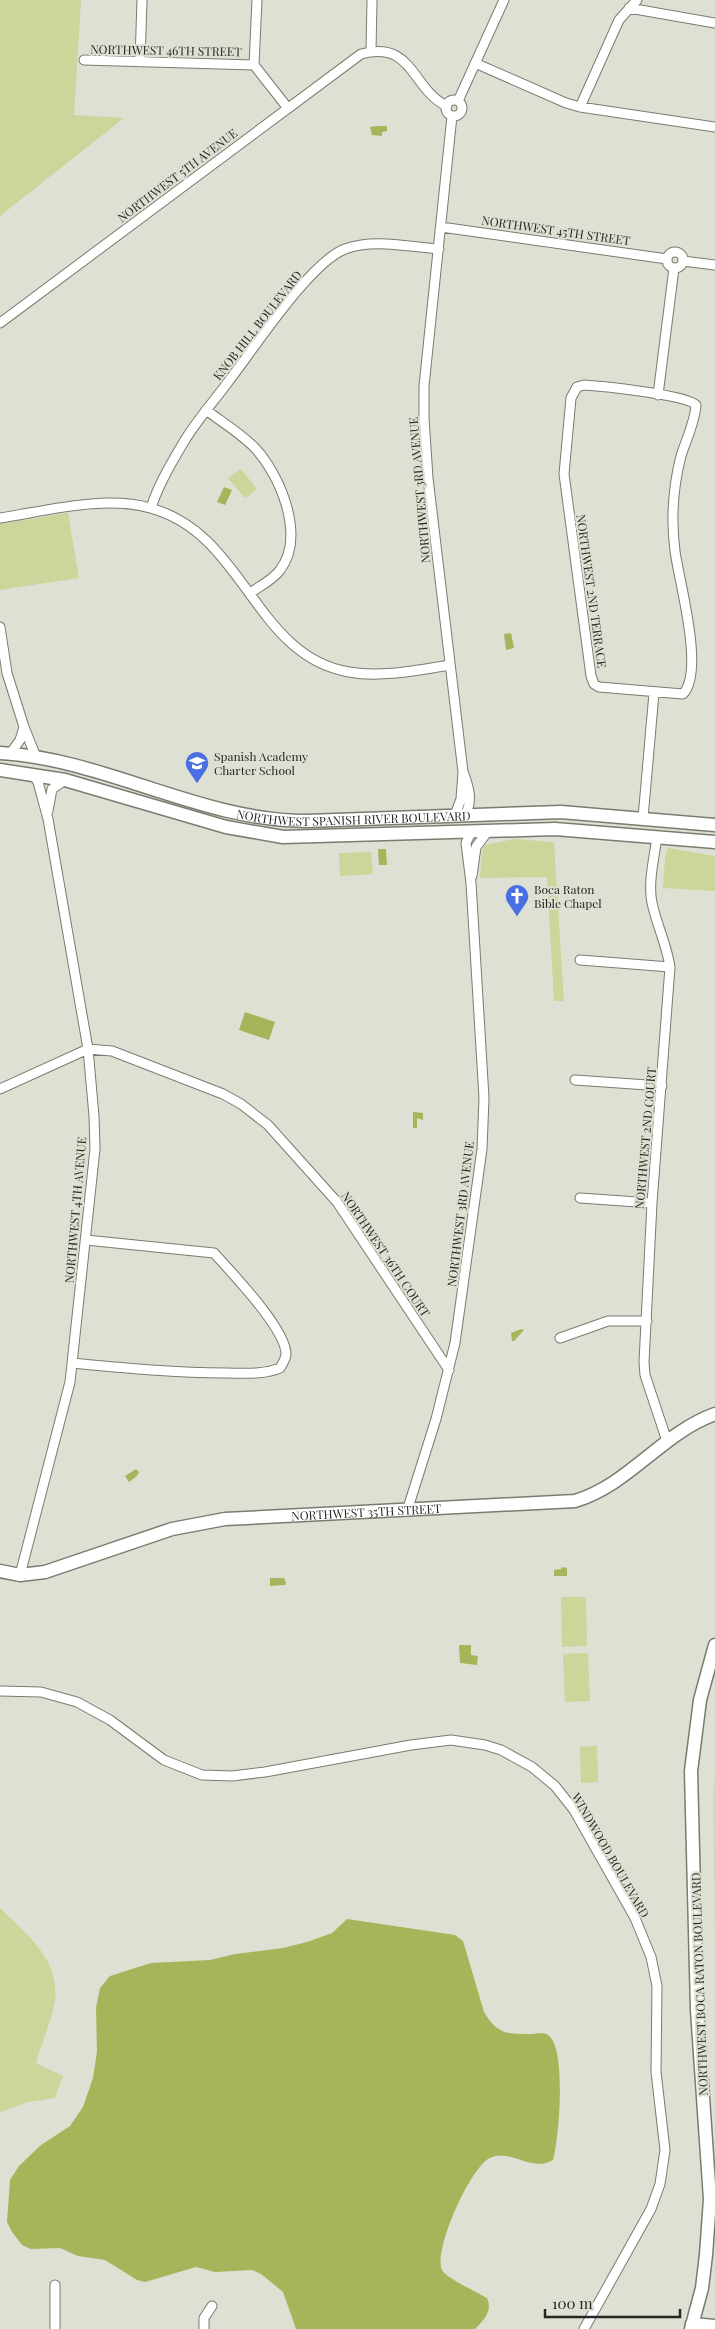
<svg xmlns="http://www.w3.org/2000/svg" width="715" height="2329" viewBox="0 0 715 2329" font-family="'Playfair Display',serif">
<rect width="100%" height="100%" fill="#dde0d2"/>
<path fill="#d3d8c2" d="M715 1769V1969L713 1792Z"/>
<path fill="#cad69a" d="M0 0H81L74 115 124 118 0 216Z
M241 469 257 489 245 498 228 478Z
M68 513 79 578 0 590V524Z
M514 839 554 842 564 1001H554L547 877 480 878 482 851 485 845Z
M668 848 715 856V891L663 888 665 857Z
M371 852 373 874 340 876 339 853Z
M561 1597H586L587 1646 562 1647Z
M588 1653 590 1701 565 1702 563 1654Z
M597 1746 598 1782 581 1783 580 1747Z
M0 1908C26 1934 60 1959 55 2000 52 2021 41 2043 36 2063L63 2076 55 2098 28 2102 0 2112Z"/>
<path fill="#a5b55a" d="M377 126H387V131L382 132V136L372 135 370 127Z
M224 487 232 490 225 505 217 502Z
M511 633 514 648 506 650 504 634Z
M378 849H386L387 865H379Z
M245 1012 275 1022 269 1040 239 1030Z
M413 1112 423 1113V1120L417 1118V1128H413Z
M521 1329 524 1330 514 1341H512L511 1333Z
M136 1469 139 1472 137 1476 129 1482 125 1476Z
M562 1567 567 1568V1576H554V1570L561 1569Z
M270 1578H284L286 1583 285 1585 270 1586Z
M459 1645H471V1655L478 1656 477 1665 460 1663Z
M347 1919 455 1935 463 1941 484 2012C498 2035 507 2034 532 2034 538 2034 543 2032 548 2035 567 2047 559 2139 553 2160 530 2173 511 2148 490 2158 471 2166 433 2250 442 2270 446 2278 477 2292 487 2298 493 2311 484 2320 475 2329H296L283 2292 261 2274 252 2270 215 2272 196 2267 145 2282 137 2280 105 2260 78 2256 60 2248 31 2249 22 2245 12 2232 7 2222 10 2180 19 2166 41 2145 70 2126 83 2107 93 2078 97 2051 96 2008 100 1988 110 1976 151 1963 210 1960 235 1954 283 1948 307 1942 332 1933Z"/>
<g fill="none" stroke-linecap="round" stroke-linejoin="round">
<g stroke="#797c6f" stroke-width="11">
<path id="street" d="M629 8 715 23
M371 51 372 0
M84 60 254 65 287 107
M140 62 142 0
M475 63 566 103 580 107 715 127
M254 65 257 0
M446 108a8 8 0 1 1 16 0a8 8 0 1 1-16 0Z
M458 101 504 0
M580 107 619 20 637 0
M452 116 424 386V418L428 478 463 772C469 787 473 801 465 815
M441 227 667 259
M667 260a8 8 0 1 1 16 0a8 8 0 1 1-16 0Z
M683 261 715 265
M0 323 361 54C414 40 411 89 447 106
M584 385C602 386 687 395 696 405 695 422 686 440 681 456 673 487 671 520 675 551 679 582 705 671 683 694L599 687 594 684 591 676 564 474 571 398 577 387Z
M658 395 674 268
M206 410C222 422 240 433 254 447 280 474 306 536 280 570 273 580 260 586 250 593
M151 508C158 485 173 460 185 440 198 419 214 401 228 382 253 350 310 262 345 249 373 238 409 247 439 249
M0 518C46 511 105 495 150 508 245 533 254 656 349 672 381 678 418 670 450 665
M0 627 7 673 24 727 36 757
M10 754 20 740 24 727
M48 811 52 789 65 780
M455 815 461 799 463 772
M643 818 654 693
M657 837C654 859 647 886 653 907 658 928 667 946 670 967L652 1203 644 1362 645 1375 667 1441
M472 876 476 847 488 831
M580 960 670 967
M575 1080 662 1086
M0 1089 88 1049 112 1051 223 1094 241 1104 268 1125 337 1202 449 1370
M580 1198 652 1203
M560 1338 608 1321H647
M72 1363C124 1368 174 1373 226 1373 244 1373 263 1375 280 1368 282 1364 286 1359 286 1354 286 1329 231 1272 214 1253L86 1240
M407 1511 436 1419 455 1343 482 1149 484 1098 471 883 466 843 471 832
M20 1575 70 1382 95 1149 94 1116 88 1049 48 819 38 782 33 774
M0 1691 41 1692 77 1702 110 1720 164 1760 202 1775 232 1776 265 1772 411 1745 451 1740 485 1745 501 1750 532 1767 555 1786 574 1810 635 1918 651 1957 657 1986 656 2072 665 2150 660 2184 651 2209 584 2329
M55 2329V2285
M204 2329V2318L212 2306"/>
</g>
<g stroke="#797c6f" stroke-width="15">
<g id="secondary">
<path id="s1" d="M0 753C106 759 200 821 307 821L561 812 715 825"/>
<path d="M0 770 65 780 226 827 283 837 555 829 715 842"/>
<path id="s2" d="M0 1571 20 1575 45 1572 172 1529 225 1519 575 1501C629 1485 662 1433 715 1414"/>
<path d="M692 2324 715 2326"/>
<path d="M691 2329 702 2288 706 2255 710 2199 697 2010 691 1771 700 1700 715 1645"/>
</g>
</g>
<use href="#street" stroke="#fff" stroke-width="9"/>
<use href="#secondary" stroke="#fff" stroke-width="12"/>
</g>
<defs>
<g id="school-pin" transform="scale(1.25)"><path d="M0 17L-7.5 6A9.5 9.5 0 1 1 7.5 6Z" fill="#4b6ee2" stroke="#dde0d2"/><path d="M0-5L7-2L0 1L-7-2ZM-4 1L0 2.5L4 1V4Q0 6-4 4Z" fill="#fff"/></g>
<g id="church-pin" transform="scale(1.25)"><path d="M0 17L-7.5 6A9.5 9.5 0 1 1 7.5 6Z" fill="#4b6ee2" stroke="#dde0d2"/><path d="M-1.2-6h2.4v3.5h3.3v2.4h-3.3V6h-2.4V-.1h-3.3v-2.4h3.3Z" fill="#fff"/></g>
</defs>
<g fill-rule="evenodd">
<use href="#school-pin" x="197" y="763"/>
<use href="#church-pin" x="517" y="896"/>
</g>
<g text-anchor="middle" dominant-baseline="central" stroke-width="4" stroke-linejoin="round" paint-order="stroke">
<g font-size="12" fill="#262722" stroke="#dde0d2">
<text transform="translate(166 50) rotate(1)">NORTHWEST 46TH STREET</text>
<text transform="translate(177 175) rotate(-37)">NORTHWEST 5TH AVENUE</text>
<text transform="translate(556 230) rotate(8)">NORTHWEST 45TH STREET</text>
<text transform="translate(257 325) rotate(-52)">KNOB HILL BOULEVARD</text>
<text transform="translate(419 490) rotate(-95)">NORTHWEST 3RD AVENUE</text>
<text transform="translate(592 591) rotate(82)">NORTHWEST 2ND TERRACE</text>
<text stroke="none"><textPath href="#s1" startOffset="362">NORTHWEST SPANISH RIVER BOULEVARD</textPath></text>
<text transform="translate(645 1138) rotate(-85)">NORTHWEST 2ND COURT</text>
<text transform="translate(75 1210) rotate(-85)">NORTHWEST 4TH AVENUE</text>
<text transform="translate(460 1214) rotate(-83)">NORTHWEST 3RD AVENUE</text>
<text transform="translate(386 1254) rotate(56)">NORTHWEST 36TH COURT</text>
<text stroke="none"><textPath href="#s2" startOffset="375">NORTHWEST 35TH STREET</textPath></text>
<text transform="translate(611 1855) rotate(60)">WINDWOOD BOULEVARD</text>
<text transform="translate(699 1984) rotate(-92)">NORTHWEST BOCA RATON BOULEVARD</text>
</g>
<g font-size="12" fill="#262722" stroke="#dde0d2" text-anchor="start">
<text x="214" y="756">Spanish Academy<tspan x="214" dy="14">Charter School</tspan></text>
<text x="534" y="889">Boca Raton<tspan x="534" dy="14">Bible Chapel</tspan></text>
</g>
</g>
<path d="M545 2309v8h135v-8" fill="none" stroke="#262722" stroke-width="2.5"/>
<text x="552" y="2309" font-size="15" fill="#262722" stroke="#dde0d2" stroke-width="4" paint-order="stroke">100 m</text>
</svg>
